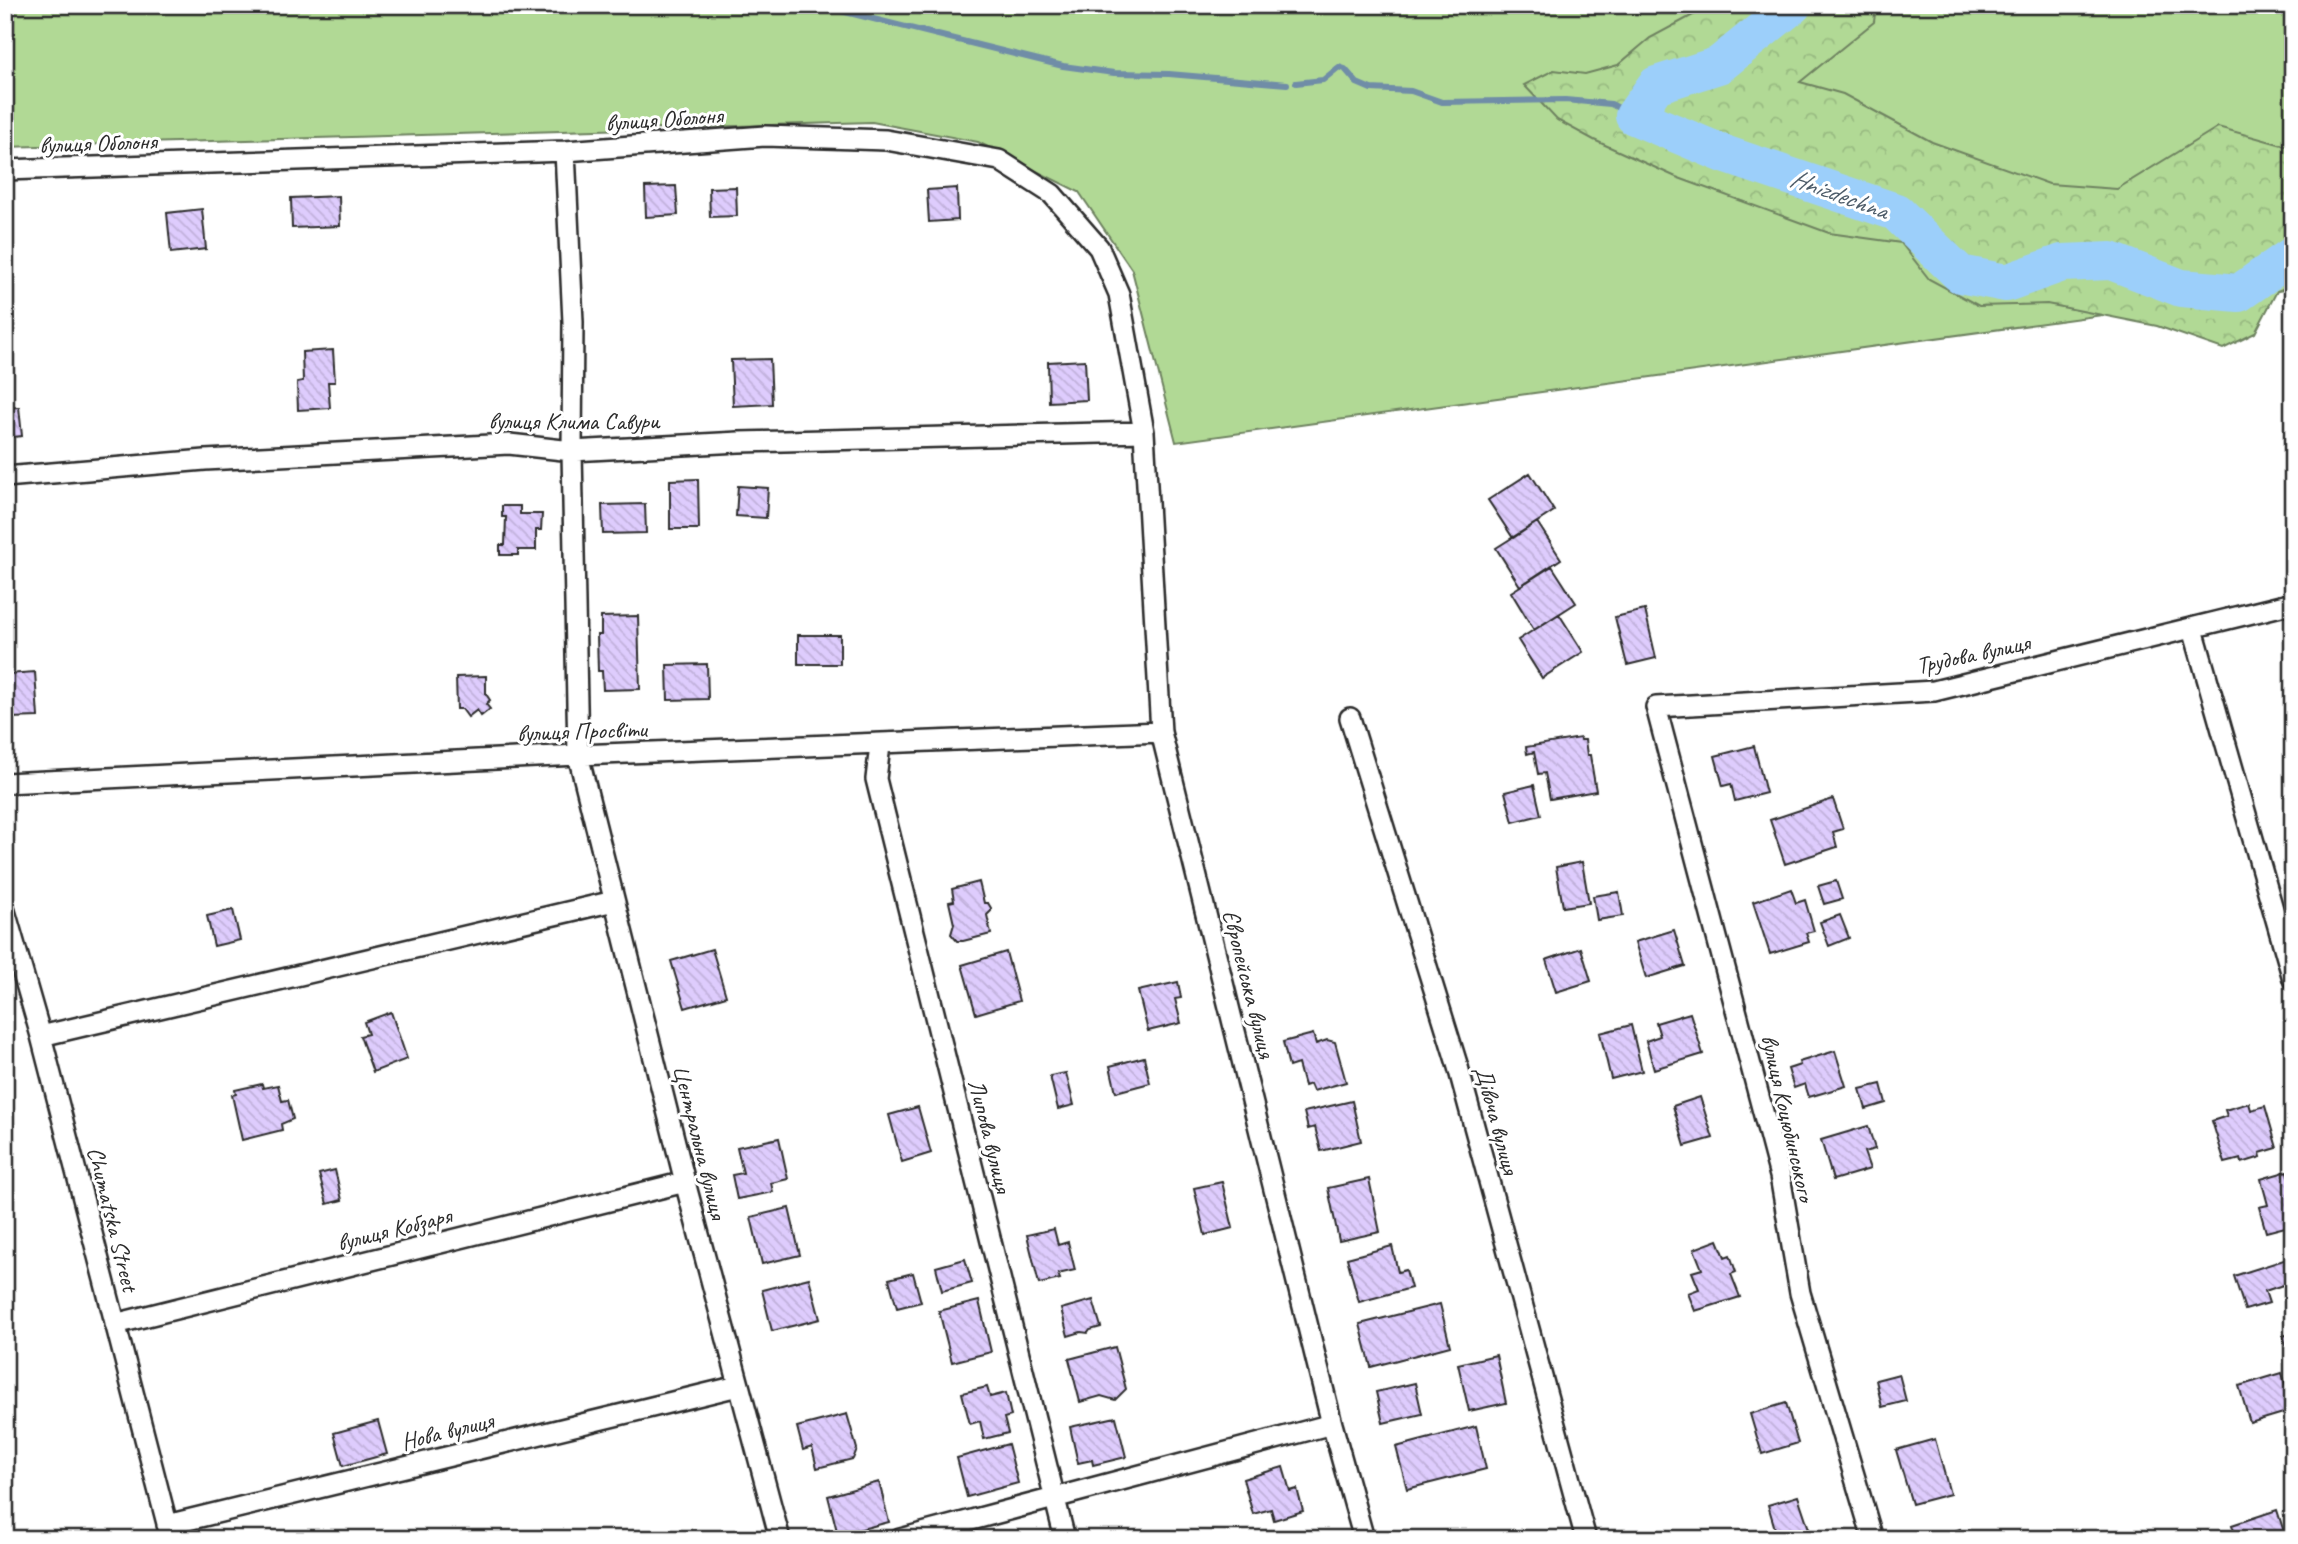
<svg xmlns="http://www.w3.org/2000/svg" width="2298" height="1544" viewBox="0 0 2298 1544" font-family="Caveat,sans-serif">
<defs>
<pattern id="forest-crowns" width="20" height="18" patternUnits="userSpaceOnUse" patternTransform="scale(1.75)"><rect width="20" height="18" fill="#b1d995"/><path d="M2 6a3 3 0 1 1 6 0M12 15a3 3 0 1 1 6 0" fill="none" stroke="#98ba81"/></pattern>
<pattern id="building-back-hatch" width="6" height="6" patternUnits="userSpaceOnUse" patternTransform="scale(1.75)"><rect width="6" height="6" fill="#deccfd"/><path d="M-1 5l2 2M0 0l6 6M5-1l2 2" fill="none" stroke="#bfafd9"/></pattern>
</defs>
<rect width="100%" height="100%" fill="#fff"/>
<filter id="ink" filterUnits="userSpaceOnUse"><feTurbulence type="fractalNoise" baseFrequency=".0143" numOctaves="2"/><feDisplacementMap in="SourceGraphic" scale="14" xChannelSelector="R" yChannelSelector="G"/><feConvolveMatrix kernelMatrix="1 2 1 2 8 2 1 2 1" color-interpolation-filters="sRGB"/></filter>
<g filter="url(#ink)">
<path fill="#b1d995" stroke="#6e8260" stroke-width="2" d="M5 5H2293V289L1176 442 1132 270 1079 192 978 142 872 122 5 147Z"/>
<path fill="url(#forest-crowns)" stroke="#6e8260" stroke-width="2" d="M1719 5H1876L1874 22 1800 82 1843 94 1932 142 2049 184 2117 189 2218 127 2293 148V285L2277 291 2255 333 2223 349 2157 326 2047 304 1979 306 1929 279 1901 243 1829 233 1676 177 1594 140 1557 120 1524 85 1554 70 1585 74 1618 65 1650 38 1693 15Z"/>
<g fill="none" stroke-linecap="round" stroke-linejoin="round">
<path stroke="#6f8da7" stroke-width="6" d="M817 5 1063 66 1114 73 1169 74 1287 84
M1296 83 1323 80 1339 67 1345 69 1357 83 1371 89 1411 91 1442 102 1565 100 1611 104 1634 116"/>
<path stroke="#9ccffa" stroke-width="38" d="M1793 5 1719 65 1656 85 1634 116 1724 154 1896 212 1960 274 2006 283 2062 263 2111 261 2181 288 2239 293 2293 255"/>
</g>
<path fill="url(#building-back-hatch)" stroke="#2b2b2b" stroke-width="2" d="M676 186 678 215 646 217 645 187Z
M736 187 737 216 710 217 709 188Z
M957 188 958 220 929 222 927 190Z
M339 196 340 226 292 228 291 198Z
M202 209 206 249 171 253 167 213Z
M333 350 335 382H328L330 408 298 410 297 382 303 381 302 352Z
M770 359 772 404 733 406 731 360Z
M1085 360 1087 400 1049 402 1048 362Z
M19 407 22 436 5 438V408Z
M1530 473 1554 511 1513 538 1488 500Z
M698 479 699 529H670V480Z
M738 486 768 488 766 518 736 516Z
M645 504 646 533 603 534 602 505Z
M502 506H520V514H542L541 530H536V550H518V555H500V545H505L506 517H502Z
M1537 522 1561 559 1520 586 1496 548Z
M1552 566 1576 603 1534 630 1511 592Z
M1645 610 1656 658 1627 665 1615 617Z
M1559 614 1583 652 1542 678 1518 640Z
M638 616 640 689 603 690 602 671H598L597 635H601V617Z
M798 635H840V664H798Z
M707 664 708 699 668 700 667 665Z
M35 672 38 717 10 718 8 674Z
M486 676V694L490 700 486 704 490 709 481 716 477 710 468 717 462 709H457L456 677Z
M1580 738 1581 740H1585L1587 755H1590L1596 791 1550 799 1545 773 1538 774 1534 752 1527 754 1526 747Z
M1754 746 1766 793 1735 801 1731 784 1723 786 1715 756Z
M1534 785 1541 815 1513 822 1505 792Z
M1833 799 1843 829 1833 832 1837 847 1785 864 1770 820Z
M1582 862 1589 903 1563 907 1556 867Z
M1836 881 1842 899 1824 904 1818 886Z
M979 882 984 903H988L991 908V911L987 915 991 934 963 941H957L951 934 954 924 949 902 954 901 952 889Z
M1791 889 1796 903 1805 900 1814 931 1806 933 1809 942 1770 954 1753 902Z
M1619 892 1623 916 1597 920 1593 896Z
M233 910 240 940 214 946 207 916Z
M1840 915 1849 938 1829 946 1820 922Z
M1674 930 1685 966 1646 978 1635 942Z
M1581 948 1591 981 1556 992 1546 960Z
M712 949 726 996 685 1008 671 961Z
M1006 952 1019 1001 976 1014 962 965Z
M1178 982 1181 998 1175 999 1181 1023 1148 1031 1138 991Z
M391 1012 407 1059 373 1072 360 1036 368 1034 364 1022Z
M1690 1013 1703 1054 1654 1069 1646 1041 1660 1036 1656 1023Z
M1631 1025 1642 1071 1611 1079 1600 1033Z
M1313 1034 1316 1044 1327 1040 1335 1042 1346 1082 1313 1091 1310 1084 1304 1086 1298 1064 1289 1067 1283 1042Z
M1835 1051 1846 1086 1809 1097 1805 1084 1794 1088 1788 1069 1800 1065 1799 1062Z
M1144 1057 1150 1083 1116 1092 1110 1066Z
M1066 1073 1074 1105 1058 1109 1050 1076Z
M262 1084 263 1088 278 1085 282 1101 288 1100 293 1119 281 1124 282 1130 242 1140 232 1095 236 1094 235 1090Z
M1881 1084 1886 1103 1866 1109 1860 1089Z
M1700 1097 1713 1138 1685 1146 1673 1106Z
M1352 1101 1361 1141 1321 1151 1315 1127 1308 1129 1304 1112Z
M2249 1103 2251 1110 2265 1106 2277 1148 2260 1153 2261 1157 2242 1163 2241 1159 2225 1163 2212 1121 2227 1116 2225 1110Z
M918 1107 931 1153 902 1162 889 1115Z
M1868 1126 1875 1149 1864 1152 1870 1169 1833 1180 1821 1140Z
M779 1138 788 1179 771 1183 773 1192 737 1199 732 1175 743 1173 737 1147Z
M335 1170 342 1200 327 1204 319 1174Z
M2288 1171 2293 1189V1225L2266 1232 2259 1207 2268 1205 2261 1179Z
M1369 1179 1380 1232 1339 1241 1328 1188Z
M1222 1182 1233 1228 1205 1235 1194 1188Z
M789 1208 800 1255 762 1264 751 1217Z
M1054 1229 1058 1245 1068 1242 1075 1270 1058 1274 1060 1279 1039 1284 1027 1235Z
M1718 1240 1725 1257 1730 1255 1736 1272 1731 1274 1740 1297 1695 1311 1688 1293 1699 1289 1692 1272 1702 1269 1694 1249Z
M1392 1246 1398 1272 1406 1270 1411 1288 1359 1302 1347 1258Z
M2293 1257V1293L2289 1283 2265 1291 2269 1303 2245 1310 2234 1276Z
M965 1259 972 1283 942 1291 936 1267Z
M913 1273 921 1302 897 1308 889 1279Z
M809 1278 820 1319 772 1331 762 1290Z
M1093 1300 1101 1327 1090 1330 1088 1333 1081 1332 1068 1336 1061 1309Z
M979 1301 991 1352 952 1362 939 1311Z
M1440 1304 1450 1346 1371 1367 1360 1324Z
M2293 1333V1366L2283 1336Z
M1115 1347 1126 1389 1115 1400 1101 1396 1080 1402 1069 1359Z
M1496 1355 1506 1403 1469 1411 1458 1364Z
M2282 1373 2293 1410 2250 1423 2239 1386Z
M1899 1374 1906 1401 1882 1407 1876 1380Z
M1415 1383 1422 1414 1383 1423 1376 1392Z
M987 1387 990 1397 1006 1393 1011 1416 1004 1418 1008 1433 984 1439 980 1421 970 1424 962 1393Z
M1786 1403 1798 1443 1762 1454 1750 1414Z
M847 1414 857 1449 853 1459 817 1468 812 1447 803 1450 797 1427Z
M1116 1417 1126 1457 1093 1465 1092 1460 1078 1463 1070 1427Z
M378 1421 387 1454 343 1466 334 1433Z
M1476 1426 1486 1469 1407 1489 1396 1447Z
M1935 1439 1950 1494 1912 1504 1896 1450Z
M1008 1444 1018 1483 967 1497 957 1458Z
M1283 1467 1290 1491 1297 1489 1303 1511 1274 1520 1271 1509 1253 1514 1243 1479Z
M879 1482 889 1522 838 1535 828 1496Z
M1798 1496 1810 1532 1790 1539H1778L1768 1505Z
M2277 1510 2286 1538 2237 1539 2232 1525Z
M1960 1529 1964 1539H1932Z"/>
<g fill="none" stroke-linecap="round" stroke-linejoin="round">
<g stroke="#2b2b2b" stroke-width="24">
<path id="street" d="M565 151 573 322 572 451 578 755 685 1182 780 1539
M5 170 565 151 765 136 886 140 999 160 1052 194 1099 248 1119 294 1144 432 1161 732 1332 1424 1364 1539
M5 477 205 460 509 444 572 451 739 442 1144 432
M2193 629 2293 979
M1350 718 1458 1067 1586 1539
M880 745 876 779 1065 1539
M5 783 578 755 1161 732
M5 911 41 1036 171 1539
M41 1036 614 901
M115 1324 685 1182
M167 1525 738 1386
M900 1539 1332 1424
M1873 1539 1800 1293 1780 1176 1656 707 1934 691 2293 603"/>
</g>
<use href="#street" stroke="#fff" stroke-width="19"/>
</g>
</g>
<g text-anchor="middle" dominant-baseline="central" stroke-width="6" stroke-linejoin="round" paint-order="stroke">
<g font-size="24" fill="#2b2b2b" stroke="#fff">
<text transform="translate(664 119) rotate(-4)">вулиця Оболоня</text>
<text transform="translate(98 143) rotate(-2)">вулиця Оболоня</text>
<text x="574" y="421">вулиця Клима Савури</text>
<text transform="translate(1973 654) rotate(-12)">Трудова вулиця</text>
<text transform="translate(582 731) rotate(-2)">вулиця Просвіти</text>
<text transform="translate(1249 984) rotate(76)">Європейська вулиця</text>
<text transform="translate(1788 1118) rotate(77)">вулиця Коцюбинського</text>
<text transform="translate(1497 1120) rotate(75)">Дівоча вулиця</text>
<text transform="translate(990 1136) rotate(76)">Липова вулиця</text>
<text transform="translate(700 1142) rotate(76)">Центральна вулиця</text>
<text transform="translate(113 1219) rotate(76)">Chumatska Street</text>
<text transform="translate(394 1229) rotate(-14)">вулиця Кобзаря</text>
<text transform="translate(447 1431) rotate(-14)">Нова вулиця</text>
</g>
<g font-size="26" font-style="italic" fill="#4d5c69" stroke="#fff">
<text transform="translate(1839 194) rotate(20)">Hnizdechna</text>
</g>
</g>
<rect width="2298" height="1544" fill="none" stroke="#fff" stroke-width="28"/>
<rect x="14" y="14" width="2270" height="1516" fill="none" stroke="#2b2b2b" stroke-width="2.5" filter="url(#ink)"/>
</svg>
